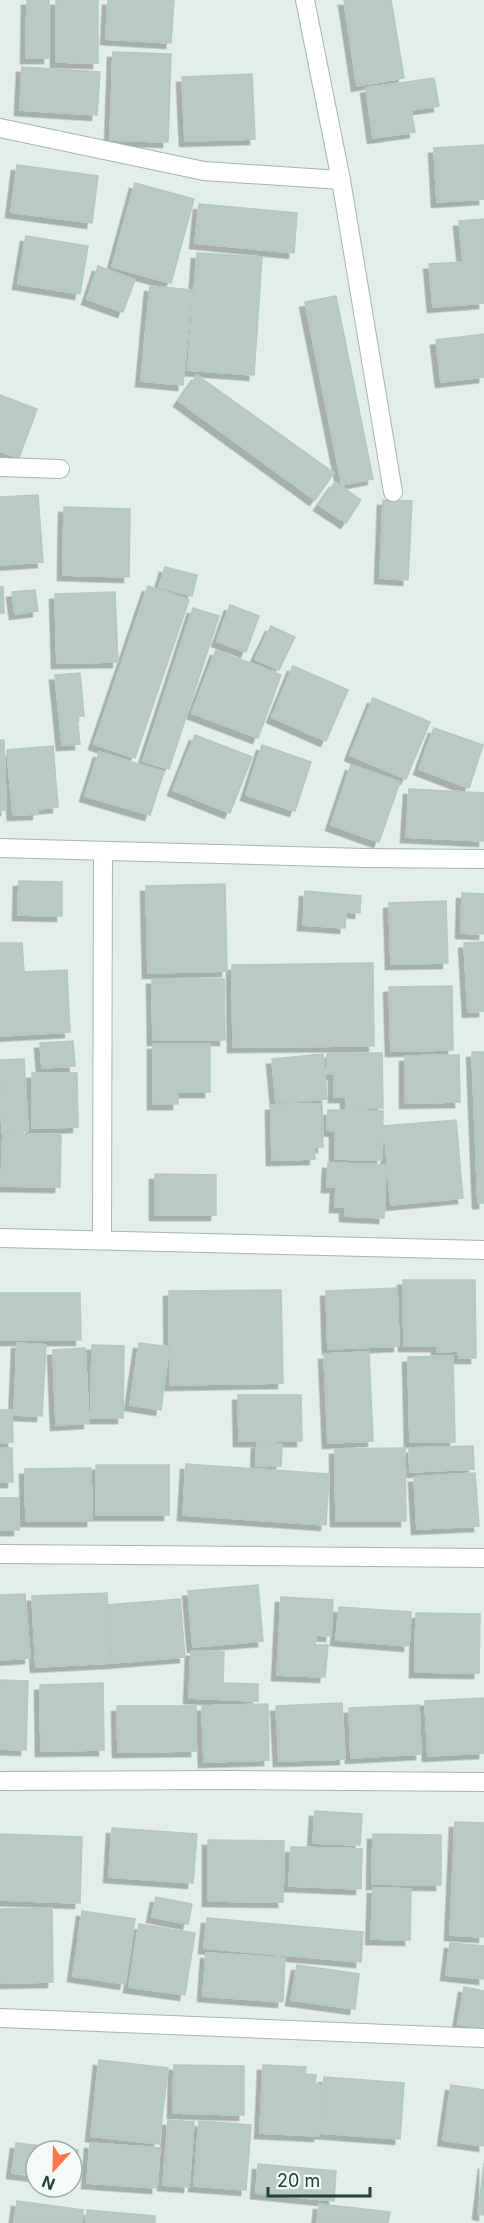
<svg xmlns="http://www.w3.org/2000/svg" width="484" height="2223" viewBox="0 0 484 2223" font-family="Inter,sans-serif">
<defs>
<filter id="shadow"><feDropShadow dx="-5.5" dy="5.5" stdDeviation="0" flood-color="#0004"/></filter>
</defs>
<rect width="100%" height="100%" fill="#e3eee9"/>
<path fill="#b8cac2" stroke="#b5c9c0" stroke-width="1.5" filter="url(#shadow)" d="M27 0H49V58H26Z
M56 0H98V63L56 62Z
M108 0H174L171 43 106 39Z
M344 0H391L404 78 357 86Z
M113 52 171 54 168 142 110 140Z
M22 67 100 72 97 115 20 110Z
M252 74 255 139 185 141 182 77Z
M434 78 439 106 411 110 415 132 373 138 366 88Z
M484 145V199L437 202 434 148Z
M17 165 98 176 92 223 11 212Z
M135 183 194 199 171 283 112 267Z
M199 204 297 213 294 253 195 243Z
M484 219V303L433 307 429 264 463 262 459 221Z
M26 236 88 246 80 294 18 284Z
M197 253 262 257 254 375 188 370Z
M98 266 135 280 123 312 87 299Z
M150 286 192 290 183 385 141 381Z
M336 296 373 479 342 485 305 302Z
M484 334V377L441 382 436 340Z
M197 375 334 473 315 500 179 401Z
M0 395 37 409 19 458 0 451Z
M335 482 361 500 346 523 319 505Z
M38 495 43 562 0 565V497Z
M383 500 412 501 408 580 380 578Z
M64 507 130 509 129 577 63 575Z
M165 567 197 575 192 596 159 587Z
M148 586 189 600 135 758 94 744Z
M0 587H3L4 613H0Z
M35 590 38 611 15 614 12 592Z
M115 592 118 662 57 663 55 594Z
M230 605 259 616 246 652 217 641Z
M193 608 219 616 169 769 143 761Z
M271 626 295 637 279 670 255 659Z
M216 650 281 675 258 738 192 713Z
M293 666 348 690 326 741 272 717Z
M80 673 84 716H77L80 744 62 745 55 675Z
M373 698 430 722 406 779 350 755Z
M434 728 483 745 469 788 419 769Z
M195 735 252 757 230 813 173 790Z
M0 740H4L6 810H0Z
M262 745 311 762 295 811 246 795Z
M53 746 58 807 38 809V814L13 815 7 750Z
M99 752 164 772 150 815 85 796Z
M351 765 400 782 379 842 331 825Z
M409 789 484 793V841L406 837Z
M19 881 62 882V916L18 915Z
M225 884 227 971 148 973 146 886Z
M305 891 361 896 360 913 346 912 345 928 303 925Z
M462 893 484 894V934L461 933Z
M446 901 448 963 391 964 389 903Z
M484 942V1011L468 1012 464 943Z
M0 943H22L24 972 67 970 70 1032 0 1036Z
M373 963 374 1046 233 1047 232 965Z
M152 979H224L225 1040H153Z
M452 986 453 1050 391 1051 389 987Z
M73 1041 75 1066 42 1068 40 1043Z
M153 1044H210V1092H178V1104H153Z
M472 1052H484V1203H478Z
M327 1053H382L383 1108H346V1097H334V1074H327Z
M323 1054 327 1099 276 1103 272 1059Z
M459 1055 460 1102 405 1103V1056Z
M24 1059 28 1131 2 1132 0 1060Z
M32 1073H77L78 1127 32 1128Z
M322 1104 323 1147H314L315 1159 272 1160 271 1105Z
M328 1110 383 1111 382 1160 335 1159V1131L327 1130Z
M456 1120 463 1198 391 1205 384 1126Z
M3 1133 61 1135 60 1187 1 1186Z
M328 1163 386 1165 384 1218 345 1216V1207H335L336 1187H327Z
M155 1174 216 1175V1215H155Z
M403 1280H475L476 1358H459L458 1351 437 1352V1346H404Z
M397 1288 399 1346 328 1349 326 1291Z
M281 1290 283 1383 170 1385 169 1291Z
M0 1293H80L81 1340H0Z
M17 1343 46 1345 42 1416 14 1415Z
M139 1343 169 1347 161 1410 130 1405Z
M92 1345 124 1346 123 1418H91Z
M85 1348 89 1423 56 1425 53 1350Z
M369 1352 373 1441 328 1443 324 1354Z
M453 1356 455 1442H410L408 1357Z
M238 1395H301L302 1441H239Z
M0 1410H12L13 1442 0 1443Z
M257 1443 282 1444 281 1466H256Z
M473 1446 474 1469 410 1472 409 1448Z
M0 1448H12L13 1482H0Z
M405 1448 406 1521H336L335 1449Z
M186 1464 329 1474 326 1525 183 1515Z
M96 1465H169V1515H96Z
M91 1468 92 1521H26L25 1469Z
M475 1473 479 1526 417 1529 414 1477Z
M0 1498H19V1530H0Z
M258 1585 263 1641 193 1647 188 1591Z
M107 1593 111 1663 36 1667 32 1596Z
M25 1594 30 1658 0 1660V1595Z
M281 1597 333 1600 331 1636 316 1635 315 1645H328L325 1677 277 1675Z
M180 1599 185 1657 112 1663 107 1605Z
M339 1607 411 1612 409 1646 336 1640Z
M416 1613 480 1614 479 1673 415 1672Z
M191 1651 224 1652 223 1683 258 1684V1701L189 1698Z
M0 1680 28 1681 26 1750 0 1749Z
M103 1683 104 1750 41 1751 40 1685Z
M484 1698V1753L428 1756 425 1701Z
M342 1703 345 1759 279 1761 276 1706Z
M268 1704 269 1760 204 1762 202 1706Z
M419 1705 421 1754 351 1758 349 1708Z
M117 1706H196V1751L118 1752Z
M315 1811 362 1814 360 1845 313 1843Z
M455 1822 484 1823V1937L450 1935Z
M112 1828 197 1834 193 1883 109 1877Z
M0 1834 82 1837 80 1903 0 1900Z
M373 1834 441 1835V1885L372 1884Z
M208 1840 284 1841 283 1902 208 1901Z
M291 1847 362 1849 361 1889 289 1886Z
M373 1888 411 1889 410 1940 371 1939Z
M156 1897 192 1904 188 1924 152 1917Z
M52 1908 53 1982 0 1983V1909Z
M82 1911 135 1919 125 1984 73 1976Z
M207 1918 363 1932 361 1962 204 1948Z
M139 1924 195 1933 185 1995 129 1987Z
M450 1943 484 1946V1979L446 1975Z
M206 1953 285 1958 283 2002 203 1996Z
M297 1965 359 1974 355 2009 291 2000Z
M464 1987 484 1991V2029L458 2024Z
M99 2060 168 2068 159 2144 91 2136Z
M174 2065 244 2066V2115L173 2113Z
M263 2065 306 2067 305 2074 316 2075 315 2084 321 2085 319 2136 260 2133Z
M324 2077 404 2083 400 2139 320 2133Z
M451 2085 484 2090V2146L443 2140Z
M168 2120 194 2122 189 2187 163 2185Z
M199 2121 251 2125 246 2190 194 2186Z
M16 2143 78 2150 75 2181 72 2180V2151H36V2176L12 2173Z
M90 2143 160 2148 157 2188 87 2183Z
M484 2163V2215L478 2214Z
M258 2164 336 2171 334 2201 256 2193Z
M17 2201 83 2210 82 2223H14Z
M319 2204 390 2212 388 2223H317Z
M87 2210 155 2216V2223H86Z"/>
<g fill="none" stroke-linecap="round" stroke-linejoin="round">
<g stroke="#a5b7b0" stroke-width="20">
<path id="street" d="M305 0 341 180 393 492
M0 128 204 171 341 180
M0 467 60 469
M0 848 364 858 484 859
M0 1238 484 1250
M102 1240 103 851
M0 1554 484 1558
M0 1781 231 1780 484 1782
M0 2018 484 2038"/>
</g>
<use href="#street" stroke="#fff" stroke-width="18"/>
</g>
<g transform="translate(54 2169) rotate(202)"><circle r="28" fill="#f4faf7" stroke="#9fb0ab" stroke-width="1.5"/>
<path d="M0-4.5L10 22L0 15L-10 22Z" fill="#ff7550"/>
<text y="-9" font-size="16" font-weight="bold" text-anchor="middle" fill="#204238">N</text>
</g>
<path d="M268 2187v9h102v-9" fill="none" stroke="#204238" stroke-width="3"/>
<text x="277" y="2187" font-size="18" fill="#204238" stroke="#f4faf7" stroke-width="4.5" paint-order="stroke">20 m</text>
</svg>
